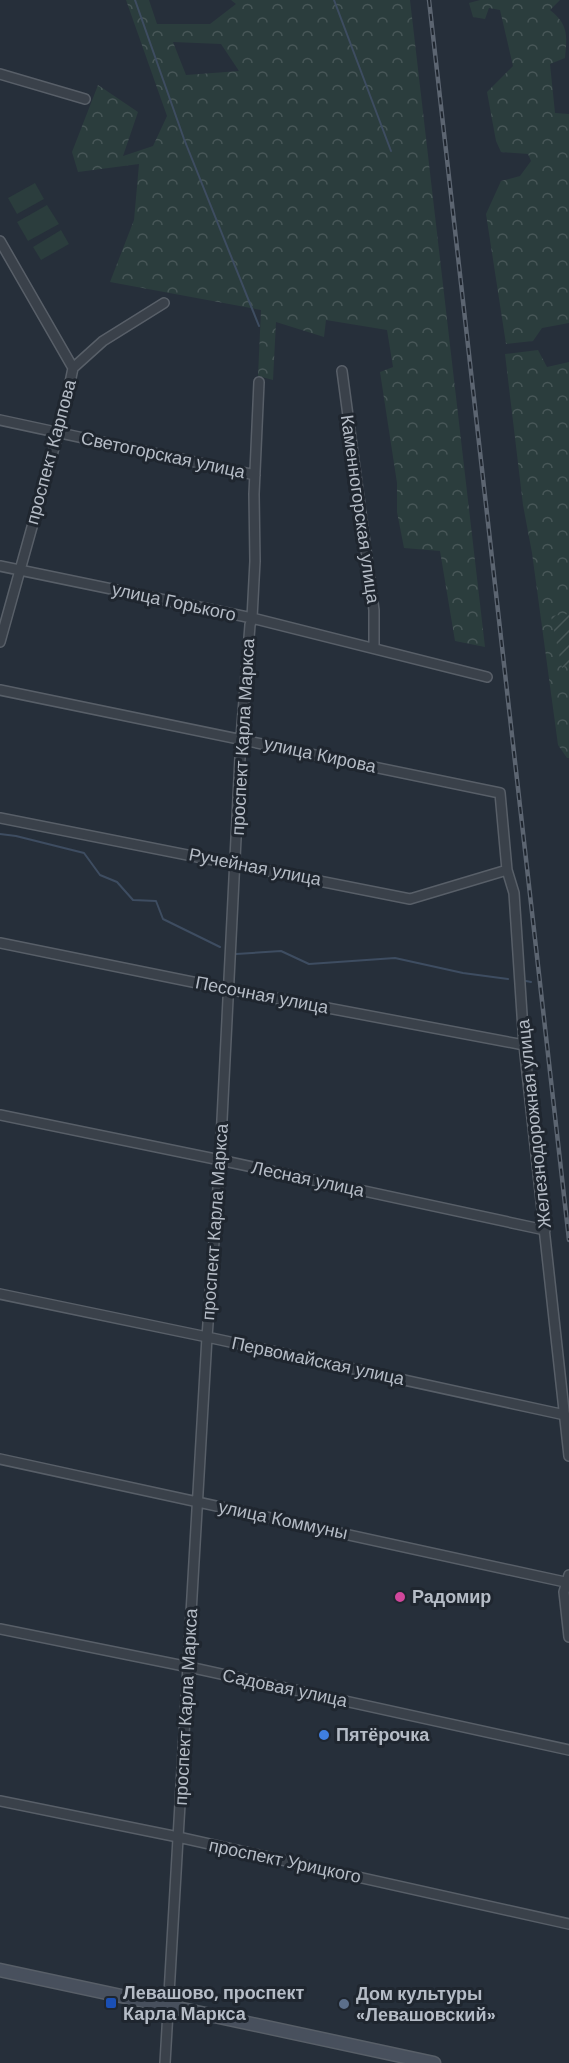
<svg xmlns="http://www.w3.org/2000/svg" width="569" height="2063" viewBox="0 0 569 2063" font-family="'DM Sans',sans-serif">
<defs>
<pattern id="forest-crowns" width="20" height="18" patternUnits="userSpaceOnUse" patternTransform="scale(1.5)"><rect width="20" height="18" fill="#2b3d3d"/><path d="M2 6a3 3 0 1 1 6 0M12 15a3 3 0 1 1 6 0" fill="none" stroke="#485758"/></pattern>
<pattern id="garden-furrows" width="10" height="10" patternUnits="userSpaceOnUse" patternTransform="scale(1.5)"><rect width="10" height="10" fill="#2b3d3d"/><path d="M-1 1l2-2M0 10L10 0M9 11l2-2" fill="none" stroke="#485758"/></pattern>
</defs>
<rect width="100%" height="100%" fill="#262f3a"/>
<path fill="#2b3d3d" d="M35 183 44 199 17 214 8 198Z
M47 205 59 224 28 241 17 222Z
M61 230 69 244 41 260 33 247Z"/>
<path fill="url(#forest-crowns)" fill-rule="evenodd" d="M126 0H149L157 24H210L236 4 231 0H410L485 647 455 641 440 551 404 548 397 512V483L380 372 393 367 387 330 326 320 324 337 276 322 273 380 258 376 261 310 110 282 134 220 139 164 78 172 72 152 98 85 138 112 123 156 153 146 167 116ZM173 42 221 44 239 71 186 75Z
M480 0H560L550 10C569 25 567 36 565 58L550 64 555 113 569 114V323L542 328 533 341 506 344 486 214 501 181 520 176 531 161 528 154 501 152 496 141 487 92 513 66 500 10 489 8 485 19 473 17 469 3Z
M538 350 547 367 569 362V614L561 621 569 654V758H567L558 745 532 553 523 505 505 354Z"/>
<path fill="url(#garden-furrows)" d="M569 614V664L562 668 551 616Z"/>
<g fill="none" stroke-linecap="round" stroke-linejoin="round">
<path stroke="#3e4d61" stroke-width="2" d="M135 0 184 139 259 326
M334 0 391 151
M0 834 16 836 84 853 100 875 117 882 133 900 156 901 163 919 220 947
M236 954 281 951 309 964 395 958 463 973 508 979
M526 981 531 982"/>
<g stroke="#585f68" stroke-width="12">
<path id="street" d="M0 74 85 99
M0 241 73 368 64 412 0 642
M73 368 103 341 164 303
M342 371 374 610V647
M0 420 255 475
M0 566 252 618 487 677
M0 690 500 793 507 870 514 893 524 1045 569 1456
M0 818 410 899 507 870
M0 943 227 989 524 1045
M0 1115 220 1160 545 1230
M0 1294 207 1337 565 1415
M0 1459 565 1582
M569 1575 564 1592 569 1637
M0 1629 189 1667 569 1750
M0 1801 178 1837 569 1924
M165 2063 207 1337 220 1160 241 738 250 625 252 618 255 561 254 494 259 382"/>
</g>
<g stroke="#585f68" stroke-width="15">
<path id="secondary" d="M0 1970 434 2063"/>
</g>
<use href="#street" stroke="#3a414a" stroke-width="9"/>
<use href="#secondary" stroke="#48505d" stroke-width="12"/>
<g stroke="#5c6571" stroke-width="4.5">
<path id="rail" d="M429 0 569 1240"/>
</g>
<use href="#rail" stroke="#1f262f" stroke-width="2" stroke-dasharray="7" stroke-linecap="butt"/>
</g>
<circle fill="#d1479c" stroke="#1f262f" stroke-width="2" cx="400" cy="1597" r="6"/>
<circle fill="#3f7fe0" stroke="#1f262f" stroke-width="2" cx="324" cy="1735" r="6"/>
<rect fill="#1a4fb4" stroke="#1f262f" stroke-width="2" x="105" y="1997" width="12" height="12" rx="3"/>
<circle fill="#5c6f8a" stroke="#1f262f" stroke-width="2" cx="344" cy="2004" r="6"/>
<g text-anchor="middle" dominant-baseline="central" stroke-width="6" stroke-linejoin="round" paint-order="stroke">
<g font-size="18" fill="#b5bcc6" stroke="#1f262f">
<text transform="translate(51 452) rotate(-75)">проспект Карпова</text>
<text transform="translate(163 455) rotate(12)">Светогорская улица</text>
<text transform="translate(360 509) rotate(82)">Каменногорская улица</text>
<text transform="translate(174 602) rotate(12)">улица Горького</text>
<text transform="translate(243 737) rotate(-87)">проспект Карла Маркса</text>
<text transform="translate(320 755) rotate(12)">улица Кирова</text>
<text transform="translate(255 867) rotate(11)">Ручейная улица</text>
<text transform="translate(262 995) rotate(11)">Песочная улица</text>
<text transform="translate(534 1124) rotate(-96)">Железнодорожная улица</text>
<text transform="translate(308 1179) rotate(12)">Лесная улица</text>
<text transform="translate(215 1222) rotate(-86)">проспект Карла Маркса</text>
<text transform="translate(318 1361) rotate(12)">Первомайская улица</text>
<text transform="translate(283 1520) rotate(12)">улица Коммуны</text>
<text transform="translate(285 1688) rotate(12)">Садовая улица</text>
<text transform="translate(186 1707) rotate(-87)">проспект Карла Маркса</text>
<text transform="translate(285 1861) rotate(12)">проспект Урицкого</text>
</g>
<g font-size="18" font-weight="bold" fill="#b5bcc6" stroke="#1f262f" text-anchor="start">
<text x="412" y="1597">Радомир</text>
<text x="336" y="1735">Пятёрочка</text>
<text x="123" y="1993">Левашово, проспект<tspan x="123" dy="21">Карла Маркса</tspan></text>
<text x="356" y="1994">Дом культуры<tspan x="356" dy="21">«Левашовский»</tspan></text>
</g>
</g>
</svg>
